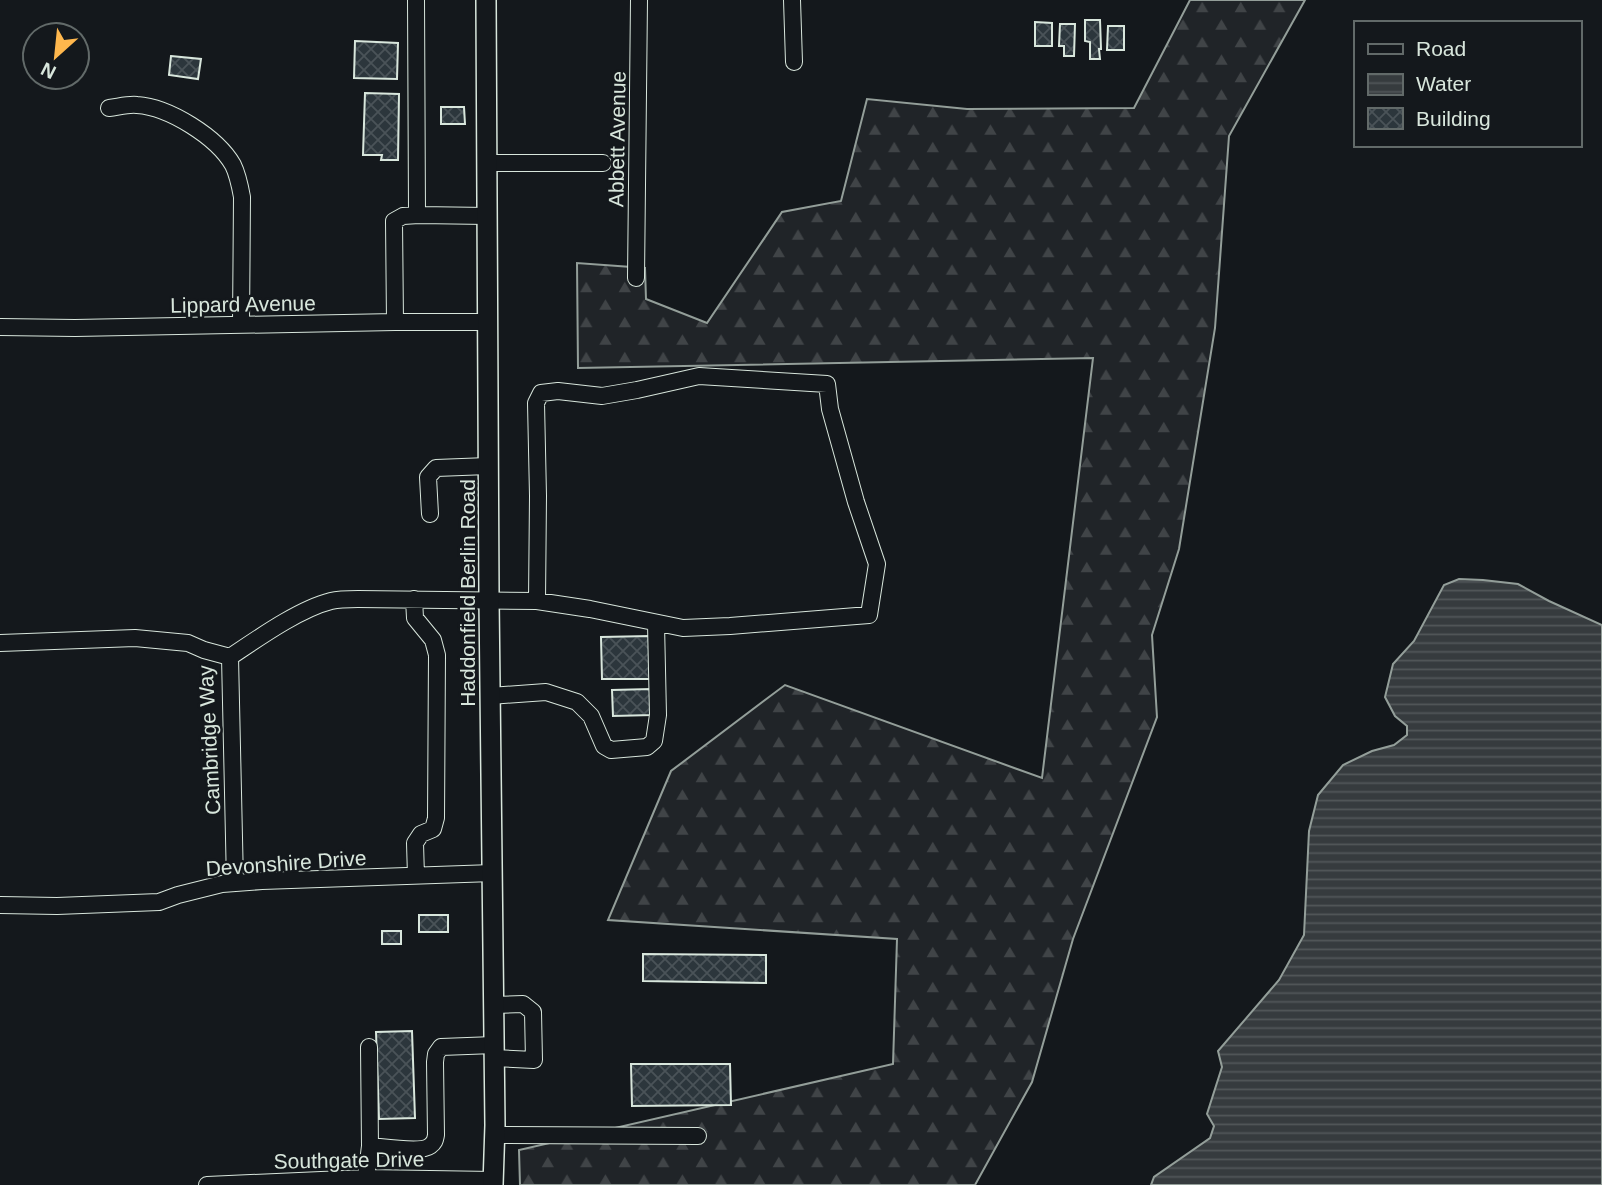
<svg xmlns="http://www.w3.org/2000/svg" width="1602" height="1185" viewBox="0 0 1602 1185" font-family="Arial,sans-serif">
<defs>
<pattern id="forest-firs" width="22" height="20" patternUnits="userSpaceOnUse" patternTransform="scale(1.75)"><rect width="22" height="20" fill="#202428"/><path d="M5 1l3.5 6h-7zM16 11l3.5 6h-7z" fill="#404447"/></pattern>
<pattern id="water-rules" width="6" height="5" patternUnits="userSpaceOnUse" patternTransform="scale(1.75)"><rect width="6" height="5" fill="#363b3e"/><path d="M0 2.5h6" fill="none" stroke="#525759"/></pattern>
<pattern id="building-cross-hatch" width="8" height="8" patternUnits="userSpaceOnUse" patternTransform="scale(1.75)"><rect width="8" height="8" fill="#2c363c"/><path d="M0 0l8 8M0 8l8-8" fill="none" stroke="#4a5358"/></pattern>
</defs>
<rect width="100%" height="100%" fill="#14181c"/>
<path fill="url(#forest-firs)" stroke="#939e99" stroke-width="2" d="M1190 0H1305L1229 136 1215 328 1179 549 1152 635 1157 717 1073 939 1032 1082 975 1185H520L519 1150 893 1064 897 939 608 920 671 771 785 685 1042 778 1093 358 578 368 577 263 645 268 646 299 707 323 782 212 841 201 867 99 967 109 1134 108Z"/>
<path fill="url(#water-rules)" stroke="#939e99" stroke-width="2" d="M1459 579 1483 580 1518 584 1549 601 1602 625V1185H1151L1154 1177 1210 1138 1214 1126 1207 1114 1222 1067 1218 1051 1279 980 1304 935 1309 831 1318 795 1343 765 1372 751 1394 745 1407 735V726L1395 716 1385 697 1393 664 1414 641 1444 585Z"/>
<path fill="url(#building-cross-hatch)" stroke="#d8e6dc" stroke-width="2" d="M1085 20H1100L1101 49H1099L1100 59H1090V42L1085 41Z
M1035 22 1052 23V46H1035Z
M1060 24H1075L1074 56H1064V46H1059Z
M1108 26H1124V50H1107Z
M355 41 398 43 397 79 354 78Z
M171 56 201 59 198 79 169 75Z
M365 93 399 94 398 160H381L382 155H363Z
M441 107H464L465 124H441Z
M649 636 650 679H602L601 637Z
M651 689 652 715 613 716 612 690Z
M419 915H448V932H419Z
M382 931H401V944H382Z
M643 954 766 955V983L643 981Z
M412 1031 415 1118 379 1119 376 1032Z
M631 1064H730L731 1105 632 1106Z"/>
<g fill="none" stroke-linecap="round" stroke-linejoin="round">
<g stroke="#d8e6dc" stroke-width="18">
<path id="minor" d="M416 0 417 211 419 215 487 216
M792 0 794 62
M109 108C118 107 128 104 137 105 169 107 217 137 233 165 238 175 240 186 242 197L241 324
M487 163H603
M636 278 639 0
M395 322 394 221 403 216 419 215
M0 327 75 328 395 322H488
M430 514 428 477 436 468 488 466
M414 599 415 618 433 640 437 655 436 818 433 829 421 834 415 843 416 876
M0 643 135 638 188 643 204 650 230 657
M230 657C257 639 299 609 331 601 339 599 349 599 358 599L537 601 590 609 683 628 730 626 869 615 877 564 856 502 830 409 827 384 699 376 637 390 602 396 558 391 541 393 536 403 538 496 537 601
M230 657 235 883
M490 696 546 692 577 702 591 716 604 746 611 750 647 747 654 741 658 715 656 624
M0 905 57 906 159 902 178 895 222 884 262 881 493 873
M494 1005 523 1004 533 1012 534 1060 494 1058
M369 1047 370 1146
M494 1135 698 1136
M207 1185 366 1178 493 1180
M366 1185V1178L370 1146C383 1147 421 1153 430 1146 435 1142 435 1140 436 1135L435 1062 436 1054 441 1047 494 1045"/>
</g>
<g stroke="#d8e6dc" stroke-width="22">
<path id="major" d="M486 0 489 599 495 1125 493 1185"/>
</g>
<use href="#minor" stroke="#14181c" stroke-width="16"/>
<use href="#major" stroke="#14181c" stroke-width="19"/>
</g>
<g text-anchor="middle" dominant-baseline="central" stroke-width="5" stroke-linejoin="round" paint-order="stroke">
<g font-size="21" fill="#d8e6dc" stroke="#14181c">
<text transform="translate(617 139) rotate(-89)">Abbett Avenue</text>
<text transform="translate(243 304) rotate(-1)">Lippard Avenue</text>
<text transform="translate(467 593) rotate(-90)">Haddonfield Berlin Road</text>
<text transform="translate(209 740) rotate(-93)">Cambridge Way</text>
<text transform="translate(286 863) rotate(-4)">Devonshire Drive</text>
<text transform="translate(349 1160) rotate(-1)">Southgate Drive</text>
</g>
</g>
<rect x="1354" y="21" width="228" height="126" fill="#14181c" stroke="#626a69" stroke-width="2"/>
<rect x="1368" y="44" width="35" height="10" fill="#14181c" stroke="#626a69" stroke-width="2"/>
<text x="1416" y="56" font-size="21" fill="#d8e6dc">Road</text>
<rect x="1368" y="74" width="35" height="21" fill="url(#water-rules)" stroke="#626a69" stroke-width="2"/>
<text x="1416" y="91" font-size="21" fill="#d8e6dc">Water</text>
<rect x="1368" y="108" width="35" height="21" fill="url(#building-cross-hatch)" stroke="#626a69" stroke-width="2"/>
<text x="1416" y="126" font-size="21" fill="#d8e6dc">Building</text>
<g transform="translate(56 56) rotate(207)"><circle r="33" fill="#14181c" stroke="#626a69" stroke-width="2"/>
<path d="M0-5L12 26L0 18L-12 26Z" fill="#ffb74d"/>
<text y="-10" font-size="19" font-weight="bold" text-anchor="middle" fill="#d8e6dc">N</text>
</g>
</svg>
